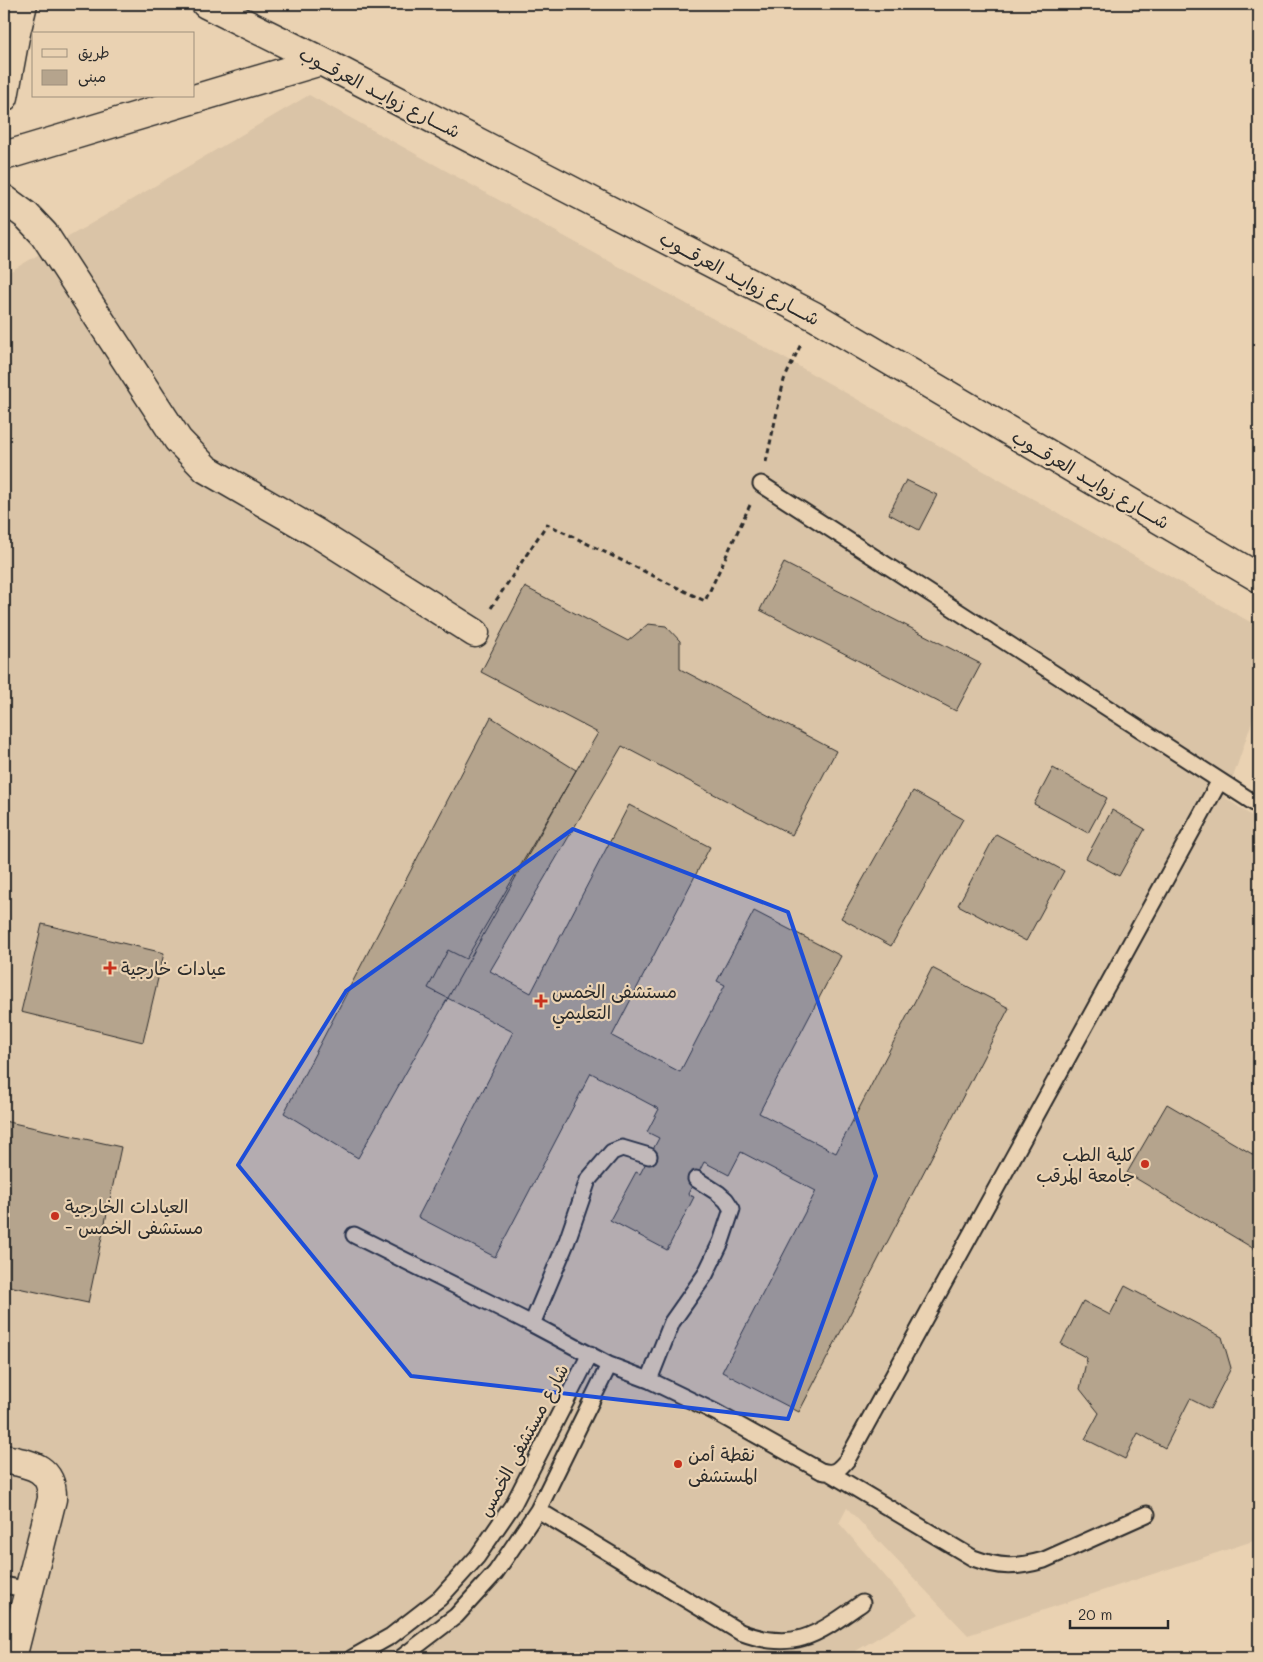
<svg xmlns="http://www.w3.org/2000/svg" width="1263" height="1662" viewBox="0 0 1263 1662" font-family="Mali,'Playpen Sans Arabic',sans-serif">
<rect width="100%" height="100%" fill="#ead2b2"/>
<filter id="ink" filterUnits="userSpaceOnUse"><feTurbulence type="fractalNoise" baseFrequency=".02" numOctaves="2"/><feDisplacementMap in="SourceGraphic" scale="10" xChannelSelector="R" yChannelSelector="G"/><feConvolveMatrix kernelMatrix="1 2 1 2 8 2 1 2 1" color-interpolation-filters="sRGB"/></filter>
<g filter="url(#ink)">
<path fill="#dac4a7" d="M309 95 793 363 1259 627V701L1226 798 1259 821V1539L968 1635 847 1508 839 1523 918 1614 844 1658H4V275Z"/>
<path fill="#b5a48d" stroke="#2b2b2b" d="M906 480 937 495 919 530 889 514Z
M784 563 981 664 956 711 760 610Z
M525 587 628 641 648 624 666 626 680 641V669L836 751 792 835 622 746 490 971 531 993 629 805 710 847 612 1036 680 1072 725 985 717 981 754 911 841 956 759 1113 836 1153 932 968 1009 1008 799 1412 722 1372 816 1191 741 1152 729 1175 704 1162 688 1194 694 1197 667 1250 610 1220 636 1172 640 1174 659 1138 647 1132 659 1109 591 1073 495 1257 418 1217 513 1032 428 988 448 950 466 959 598 733 481 672Z
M491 717 576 770 358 1158 284 1113Z
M1053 768 1107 798 1088 833 1034 804Z
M913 791 963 819 891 946 841 918Z
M1112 810 1145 829 1119 876 1086 858Z
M996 834 1064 871 1026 941 958 905Z
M42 924 164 953 143 1042 21 1012Z
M1167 1104 1259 1158V1243L1256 1250 1127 1173Z
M4 1121 121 1147 88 1303 4 1285Z
M1125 1286 1222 1337 1231 1368 1210 1409 1190 1399 1165 1448 1138 1433 1125 1459 1085 1439 1099 1413 1080 1389 1087 1358 1061 1344 1083 1301 1110 1315Z"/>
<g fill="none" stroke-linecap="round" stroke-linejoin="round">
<g stroke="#2b2b2b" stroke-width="19">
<path id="lane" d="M761 484 1259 806
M649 1156 622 1148 612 1152 588 1180 567 1241 532 1324 609 1365 649 1380 715 1412 821 1471C835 1475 838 1470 847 1460L1219 782
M354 1235 532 1324
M649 1380 672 1322 705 1275 721 1242 732 1209 726 1200 718 1193 696 1179
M830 1473 973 1558C1000 1568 1016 1568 1044 1560L1147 1514
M538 1510 740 1632C795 1653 818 1634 862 1603
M4 1585 29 1590
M352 1658 391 1636 440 1598 477 1557 514 1503 590 1354
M401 1658 456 1616 496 1572 538 1510 609 1365"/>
</g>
<g stroke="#2b2b2b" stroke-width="31">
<path id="street" d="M206 4 321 61 814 316 1259 578
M4 97 15 37 23 4
M4 156 321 61
M4 199 27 216 44 234 178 440 206 469 315 532 475 633
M4 1459C29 1464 53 1466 52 1499L12 1658"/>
</g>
<path stroke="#2b2b2b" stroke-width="3" stroke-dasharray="5 4" stroke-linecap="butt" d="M766 462 784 380 801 344
M491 608 547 524 705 601 750 505"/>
<use href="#lane" stroke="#ead2b2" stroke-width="15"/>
<use href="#street" stroke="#ead2b2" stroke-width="28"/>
</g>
</g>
<path fill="#1d4ed8" fill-opacity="0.2" stroke="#1d4ed8" stroke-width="4" stroke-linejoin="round" d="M573 829 788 912 876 1176 788 1419 411 1376 238 1165 346 991Z"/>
<g fill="#c8321e" stroke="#ead2b2" stroke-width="2">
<path d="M107.5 960.5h5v5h5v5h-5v5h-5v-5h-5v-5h5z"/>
<path d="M538.5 993.5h5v5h5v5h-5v5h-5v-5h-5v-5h5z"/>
<circle cx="1145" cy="1164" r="5"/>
<circle cx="55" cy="1216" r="5"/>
<circle cx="678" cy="1464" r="5"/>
</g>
<g text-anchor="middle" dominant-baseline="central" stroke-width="4.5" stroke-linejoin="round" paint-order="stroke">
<g font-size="18" fill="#2b2b2b" stroke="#ead2b2">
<text transform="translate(380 92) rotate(27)">شــــارع زوايــد العرقـــوب</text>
<text transform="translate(740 278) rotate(28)">شــــارع زوايــد العرقـــوب</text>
<text transform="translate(1091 479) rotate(30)">شــــارع زوايــد العرقـــوب</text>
<text transform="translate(523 1440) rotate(-62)">شارع مستشفى الخمس</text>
</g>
<g font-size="18" fill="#2b2b2b" stroke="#ead2b2" text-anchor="start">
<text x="121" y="968">عيادات خارجية</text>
<text x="552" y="991">مستشفى الخمس<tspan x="552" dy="21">التعليمي</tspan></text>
<text x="1135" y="1154" text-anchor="end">كلية الطب<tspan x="1135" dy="21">جامعة المرقب</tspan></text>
<text x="65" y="1206">العيادات الخارجية<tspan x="65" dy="21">- مستشفى الخمس</tspan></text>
<text x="688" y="1454">نقطة أمن<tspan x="688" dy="21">المستشفى</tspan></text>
</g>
</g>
<rect width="1263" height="1662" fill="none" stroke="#ead2b2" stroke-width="20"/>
<rect x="10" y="10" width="1243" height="1642" fill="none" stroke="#2b2b2b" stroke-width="2" filter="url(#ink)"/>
<rect x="32" y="32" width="162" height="65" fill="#ead2b2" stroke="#9e8f7c"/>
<rect x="42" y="49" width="25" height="8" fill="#ead2b2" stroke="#9e8f7c"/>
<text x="78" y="58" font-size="15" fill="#2b2b2b">طريق</text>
<rect x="42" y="70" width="25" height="15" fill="#b5a48d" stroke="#9e8f7c"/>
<text x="78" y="82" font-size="15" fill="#2b2b2b">مبنى</text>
<path d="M1070 1620v8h98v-8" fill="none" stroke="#2b2b2b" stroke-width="2.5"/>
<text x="1078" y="1620" font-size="15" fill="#2b2b2b" stroke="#ead2b2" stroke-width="4" paint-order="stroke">20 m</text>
</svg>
